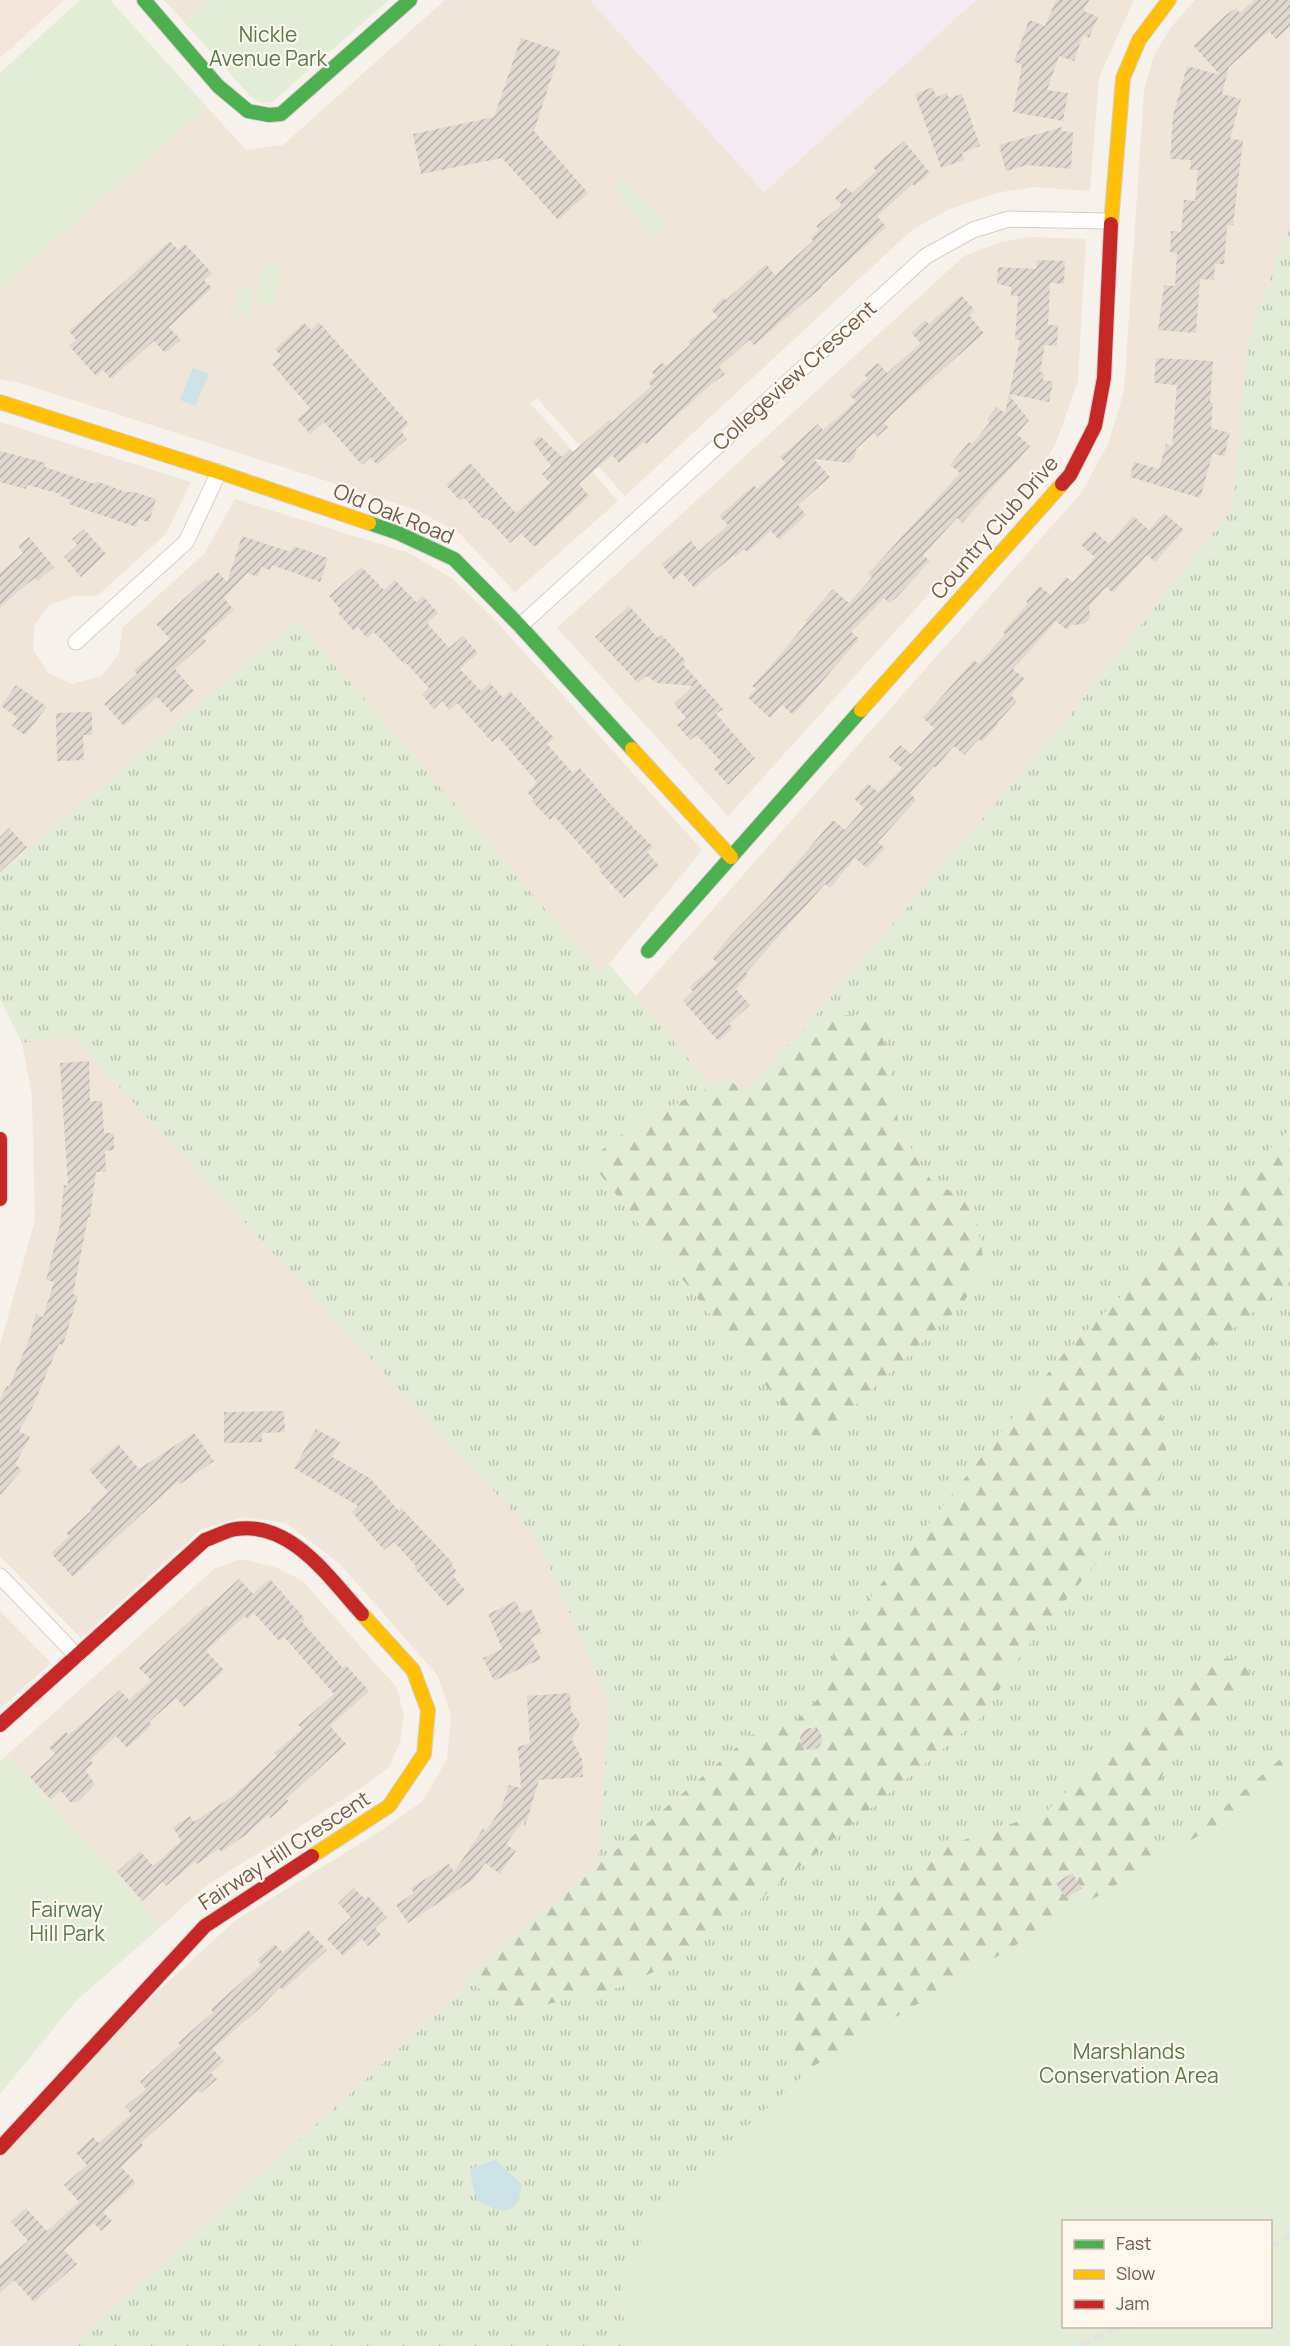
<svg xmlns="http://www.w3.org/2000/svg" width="1290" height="2346" viewBox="0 0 1290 2346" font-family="Manrope,sans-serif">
<defs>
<pattern id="grass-tufts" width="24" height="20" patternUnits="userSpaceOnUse" patternTransform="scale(1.5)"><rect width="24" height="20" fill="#e3ecd7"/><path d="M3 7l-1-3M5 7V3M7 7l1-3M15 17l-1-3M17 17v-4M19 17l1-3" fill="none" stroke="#bcc2b1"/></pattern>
<pattern id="forest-firs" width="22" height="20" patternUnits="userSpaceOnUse" patternTransform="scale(1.5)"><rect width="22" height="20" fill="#e3ecd7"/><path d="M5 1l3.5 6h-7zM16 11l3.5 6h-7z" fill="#bcc2b1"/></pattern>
<pattern id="building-hatch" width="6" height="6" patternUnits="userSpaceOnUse" patternTransform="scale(1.5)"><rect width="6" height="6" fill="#dfd8d1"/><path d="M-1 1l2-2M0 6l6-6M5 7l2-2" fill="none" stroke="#b9b2ac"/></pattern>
</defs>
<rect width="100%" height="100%" fill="#f6f2eb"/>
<path fill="#efe5d9" d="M164 0H210L185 23Z
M445 0H590L764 192 976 0H1134L1099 77 1090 191 1032 187 996 193 950 209 912 230 625 496 537 398 530 403 618 501 515 592 459 533 414 509 17 382 0 379V288L207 107 246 150 283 145Z
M1195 0H1290V223L1248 341 1233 508 1059 729 733 1112 636 996 1081 493 1108 444 1124 391 1144 91 1154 55 1171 27Z
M1030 237 1086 239 1078 381 1056 443 1036 476 728 816 557 628 964 256 1001 242Z
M0 422 191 482 166 534 97 596H74L50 605 35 624 33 649 48 673 72 684 101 676 119 654 122 628 204 554 235 499 409 553 453 579 497 622 702 850 601 974 297 622 0 874Z
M72 1036 537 1537 610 1704 597 1868 73 2346H0V2157L112 2033 236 1920 379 1832 423 1801 447 1759 451 1716 438 1676 340 1564 286 1523 242 1517 200 1530 81 1638 0 1556V1345L35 1220 32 1095 22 1043Z
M240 1559 273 1566 303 1581 397 1688 404 1716 400 1742 389 1767 364 1786 206 1886 162 1926 7 1755 214 1569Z
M0 1611 51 1663 0 1709Z"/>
<path fill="#f3e5dc" d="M0 0H64L0 58Z"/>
<path fill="#f3eaf2" d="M590 0H976L764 192Z"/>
<path fill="url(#grass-tufts)" d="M1290 223V1769L622 2276 625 2346H73L597 1868 610 1704 536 1537 72 1036 22 1043 0 999V874L297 621 601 974 609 964 733 1112 1059 729 1233 508 1248 341Z"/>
<path fill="url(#forest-firs)" d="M830 1015H875L890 1061 899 1129 931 1180 974 1205 985 1268 962 1305 823 1436 804 1434 589 1160 635 1124 728 1078 744 1093 783 1048Z
M1290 1129V1282L1197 1359 1161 1412 1167 1458 1157 1489 1023 1652 982 1717 759 1900 662 1968 621 1987 514 2012 465 1979 751 1735 797 1720 827 1690 835 1642 1064 1353Z
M1218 1658 1243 1660 1253 1680 1170 1746 1146 1839 1179 1846 1290 1751V1990L809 2074 798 2069 784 1987 940 1848 1046 1812 1162 1698Z"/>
<path fill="#e3ecd7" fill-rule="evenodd" d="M80 0H110L207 107 0 288V73Z
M210 0H389L272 102C261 105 256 101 248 94L185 23Z
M623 178 668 223 655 240 627 206 615 185Z
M265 263 284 268 274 305 255 300Z
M239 288 254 291 250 316 235 314Z
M7 1755 162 1926 76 2001 0 2094V1761Z
M1290 1770V2346H625L622 2277 665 2200 814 2066 1228 1818ZM1064 2222H1270V2326H1064Z"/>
<path fill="#cee3e5" d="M193 368 209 374 195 406 180 400Z
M495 2160 521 2183C522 2205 511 2217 490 2207 485 2205 481 2203 478 2199 473 2192 472 2180 470 2171L472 2168Z"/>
<path fill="url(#building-hatch)" d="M1056 0H1089L1084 11 1098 17 1089 38 1083 35 1074 61 1059 56 1047 90 1068 93 1063 121 1013 112 1022 65 1014 62 1029 20 1045 26Z
M1254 0H1290V26L1276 39 1269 31 1229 67 1222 94 1241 99 1230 139 1243 140 1233 225H1227L1224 264H1215L1214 280 1200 279 1196 333 1158 330 1164 285 1175 286 1177 253 1170 252 1171 231 1181 232 1184 200 1195 201 1198 170H1190L1191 160 1170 159 1173 116 1187 66 1220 75 1193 45 1226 15 1236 8 1240 13Z
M521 38 560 51 534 131 588 193 558 220 502 158 421 174 413 134 494 117Z
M933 87 936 97 947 93 949 98 962 94 980 146 962 153 964 160 941 168 915 94Z
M1062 127 1061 131 1073 132 1071 169 1027 165 1006 171 999 145Z
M904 141 930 173 914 186 913 184 877 216 886 227 821 286 822 287 754 345 749 340 719 367 725 374 708 387 646 444 644 441 619 463 612 455 579 484 589 496 537 545 533 546 521 533 510 543 487 518 484 520 464 498 460 501 446 485 470 463 516 513 550 483 542 474 551 466 533 442 540 436 562 457 570 449 573 452 609 420 611 423 651 386 648 382 655 376 652 372 662 363 666 366 690 345 687 342 718 317 711 310 724 297 726 300 766 264 775 275 813 241 811 238 819 230 816 226 842 205 835 198 846 188 852 193 876 171 873 167Z
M170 241 178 250 185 244 212 273 204 280 212 288 169 327 181 340 165 353 154 341 111 379 103 370 96 376 69 346 76 340 69 331Z
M1037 260 1065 261 1064 284 1050 283 1048 325H1058L1057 346 1045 345 1040 372 1044 373 1043 380 1053 382 1049 402 1009 394 1020 340H1015L1018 296H1011V287L997 284 998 267 1036 269Z
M961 295 975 310 969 315 984 333 892 414 884 423 888 427 877 437 874 433 856 449 855 457 849 463 814 459 830 477 798 505 806 515 779 540 771 531 747 552 744 549 735 557 734 555 694 588 682 573 674 580 661 564 691 541 699 551 728 525 719 516 754 485 757 489 786 463 780 457 818 424 823 430 856 401 849 395 868 378 864 375 878 363 887 373 921 343 911 333 925 320 929 324Z
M319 322 409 424 401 431 407 439 377 465 371 457 362 465 324 422 310 434 297 419 310 408 272 364 281 356 275 349 304 323 311 330Z
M1156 358 1213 361 1210 402 1213 403 1211 428 1230 433 1224 457 1213 453 1200 498 1130 477 1134 462 1159 469 1166 444 1172 446 1177 385 1154 383Z
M1009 395 1029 420 1017 434 1030 446 962 523 957 518 923 555 930 561 896 598 889 603 884 598 851 632 859 639 793 715 782 705 770 718 748 698 756 689 752 686 776 660 807 622 805 621 833 589 849 603 872 577 868 574 960 473 950 465 969 442 972 444 990 422 987 419 997 407 1005 413Z
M0 451 46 463 45 467 95 484 96 481 126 492H134L156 499 149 522 139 519 136 527 69 504 71 500 60 496 61 494 27 485 26 489 0 482Z
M1164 513 1184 530 1155 562 1147 555 1113 593 1106 587 1089 606 1090 618 1084 624 1071 625 1067 630 1056 621 1013 669 1025 679 1011 695 1017 701 997 723 998 724 982 742 979 739 964 755 954 746 935 768 934 766 910 793 916 800 878 842 885 848 867 868 855 858 830 888 825 884 746 973 748 975 736 989 750 1005 729 1024 733 1028 718 1041 683 1001 693 991 689 987 717 963 712 958 730 936 766 899 833 820 845 830 864 808 854 799 868 783 878 792 902 768 889 757 900 745 911 754 934 728 923 718 974 660 979 664 1005 634 1003 632 1028 603 1026 602 1039 586 1051 595 1066 577 1073 582 1095 557 1081 545 1094 531 1109 544 1133 516 1149 530Z
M84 529 106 554 81 577 64 557 77 545 72 539Z
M242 536 291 552 293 546 328 558 320 582 272 565 270 570 261 567 258 577 247 573 224 598 234 610 203 638 206 641 175 669 194 691 171 712 157 697 124 726 104 704 137 674 134 670 170 639 156 624 206 579 208 581 218 572 227 582Z
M29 537 54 567 37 581 35 578 26 585 0 607V573L23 553 18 546Z
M362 567 384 590 395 580 416 602 423 596 438 613 427 623 449 648 463 636 478 653 460 669 481 691 490 683 503 698 510 691 554 738 547 744 573 773 580 768 610 804 653 847 647 852 659 866 624 898 599 871 601 869 554 816 550 820 532 801 534 800 527 792 537 782 498 737 492 742 457 703 449 710 442 701 434 709 422 695 429 688 406 663 404 664 374 632 367 638 358 627 354 631 338 613 341 610 329 596Z
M629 606 658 638 662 635 686 661 683 664 723 709 716 714 755 758 728 785 714 769 721 762 697 735 690 740 677 725 686 718 674 704 693 686 658 683 646 676 638 683 595 637Z
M16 685 47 707 25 735 12 726 18 718 1 706Z
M92 712V735H83L84 760 57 761 56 713Z
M9 828 27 847 0 872V837Z
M89 1061 90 1101H102L104 1133H114V1150L105 1151 106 1172H96L90 1217H88L73 1294 78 1296 63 1345 59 1344 33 1406 19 1431 30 1437 15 1464 22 1470 0 1495V1399L7 1386 9 1387 31 1335H30L36 1314 43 1317 54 1282 46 1280 60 1225 64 1185 68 1186 60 1063Z
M284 1411 285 1432 262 1433V1442L224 1443V1412Z
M316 1429 340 1442 332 1457 370 1478 399 1511 401 1508 453 1563 451 1564 457 1572 453 1576 465 1590 448 1606 414 1568 416 1566 394 1542 384 1550 352 1512 358 1506 294 1468Z
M194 1433 214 1461 180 1484 178 1481 73 1577 51 1553 69 1536 66 1533 92 1510 90 1508 108 1492 89 1470 118 1444 139 1469Z
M239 1579 253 1594 270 1579 305 1619 302 1622 343 1668 346 1665 369 1691 330 1726 346 1744 286 1799 289 1801 271 1818 268 1815 247 1834 221 1852 219 1849 197 1864 195 1861 166 1886 162 1882 142 1901 117 1872 140 1851 153 1866 181 1841 173 1827 190 1816 194 1822 233 1796 277 1756 274 1753 302 1729 298 1725 334 1694 284 1637 279 1641 254 1613 247 1619 245 1616 206 1651 224 1670 184 1707 176 1698 149 1722 152 1725 127 1748 116 1736 90 1760 93 1763 85 1770 95 1784 78 1802H70L61 1791 51 1800 30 1777 55 1754 49 1747 66 1732 69 1735 120 1690 129 1700 151 1680 139 1668 206 1606 207 1608Z
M516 1601 521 1614 531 1609 542 1633 531 1638 541 1659 494 1681 483 1658 502 1649 488 1614Z
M570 1693 571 1711 580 1723 572 1740 582 1759 583 1777 539 1780 525 1826 523 1821 506 1844 516 1851 500 1874 485 1863 474 1879 408 1923 396 1905 414 1893 411 1888 449 1864 454 1872 483 1829 486 1831 501 1809 509 1785 521 1788 518 1747 530 1743 527 1696Z
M800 1739a11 11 0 1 1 22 0a11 11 0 1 1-22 0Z
M1072 1873 1082 1888 1066 1898 1056 1883Z
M354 1888 365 1899 368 1896 387 1917 375 1928 381 1935 368 1946 362 1939 343 1956 327 1939 351 1917 338 1903Z
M308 1930 327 1950 283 1990 280 1987 260 2008 213 2049 224 2061 211 2073 217 2079 201 2093 198 2091 141 2143 144 2146 121 2167 136 2183 103 2212 112 2221 101 2231 94 2223 64 2250 77 2264 34 2302 14 2280 0 2293V2265L28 2241 11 2222 26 2208 47 2231 79 2202 64 2185 87 2165 76 2153 93 2137 99 2143 131 2114 125 2107 146 2089 140 2082 180 2045 178 2043 213 2012 211 2009 261 1965 257 1960 275 1944 283 1953Z"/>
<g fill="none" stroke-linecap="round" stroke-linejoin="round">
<g stroke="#d5cfca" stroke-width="17">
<path id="street" d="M520 626 926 256 973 230 1009 219 1111 221
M76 642 186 542 219 472
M0 1576 77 1656"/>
</g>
<g stroke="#d6cfc9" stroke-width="16">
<path id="fast" d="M144 0 218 86 248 111 269 115 281 114 410 0
M369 523 398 533 454 559 520 626 632 749
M648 951 861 710"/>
</g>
<g stroke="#d6cfc9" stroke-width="16">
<path id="slow" d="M1111 224 1123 78 1139 40 1169 0
M0 402 219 472 369 523
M861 710 1062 484
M632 749 731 857
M312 1856 389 1806 424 1754 428 1710 413 1670 362 1614"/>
</g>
<g stroke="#d6cfc9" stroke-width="16">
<path id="jam" d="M1062 484 1070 475 1095 426 1104 378 1111 224
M0 1139V1199
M0 1725 205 1540C215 1537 226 1530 236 1529 292 1521 329 1578 362 1614
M0 2148 205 1926 312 1856"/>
</g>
<use href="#street" stroke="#fefdfc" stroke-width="15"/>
<use href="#fast" stroke="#4caf50" stroke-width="14"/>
<use href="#slow" stroke="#ffc107" stroke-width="14"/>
<use href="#jam" stroke="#c62828" stroke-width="14"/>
<path stroke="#e4e2e4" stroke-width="4.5" stroke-dasharray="9 6" stroke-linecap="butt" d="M1270 2246 1290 2236
M1082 2346 1119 2326"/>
</g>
<g text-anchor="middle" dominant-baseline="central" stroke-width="4.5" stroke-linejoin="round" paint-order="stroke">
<g font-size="21" fill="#577c49" stroke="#fef7ed">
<text x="268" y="34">Nickle<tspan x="268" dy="24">Avenue Park</tspan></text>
<text x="67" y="1909">Fairway<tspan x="67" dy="24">Hill Park</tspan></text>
<text x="1129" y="2051">Marshlands<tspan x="1129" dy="24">Conservation Area</tspan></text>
</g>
<g font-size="21" fill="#725b4d" stroke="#fef7ed">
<text transform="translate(794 375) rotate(-42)">Collegeview Crescent</text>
<text transform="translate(394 513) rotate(22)">Old Oak Road</text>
<text transform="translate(994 527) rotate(-49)">Country Club Drive</text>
<text transform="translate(284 1850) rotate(-33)">Fairway Hill Crescent</text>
</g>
</g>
<rect x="1062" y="2220" width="210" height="108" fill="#fef7ed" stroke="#c6b9ad" stroke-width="1.5"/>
<rect x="1074" y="2240" width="30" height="9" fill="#4caf50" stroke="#c6b9ad" stroke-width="1.5"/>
<text x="1116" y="2250" font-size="18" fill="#725b4d">Fast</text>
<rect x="1074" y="2270" width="30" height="9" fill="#ffc107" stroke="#c6b9ad" stroke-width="1.5"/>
<text x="1116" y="2280" font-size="18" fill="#725b4d">Slow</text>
<rect x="1074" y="2300" width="30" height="9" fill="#c62828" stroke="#c6b9ad" stroke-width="1.5"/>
<text x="1116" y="2310" font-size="18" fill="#725b4d">Jam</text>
</svg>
